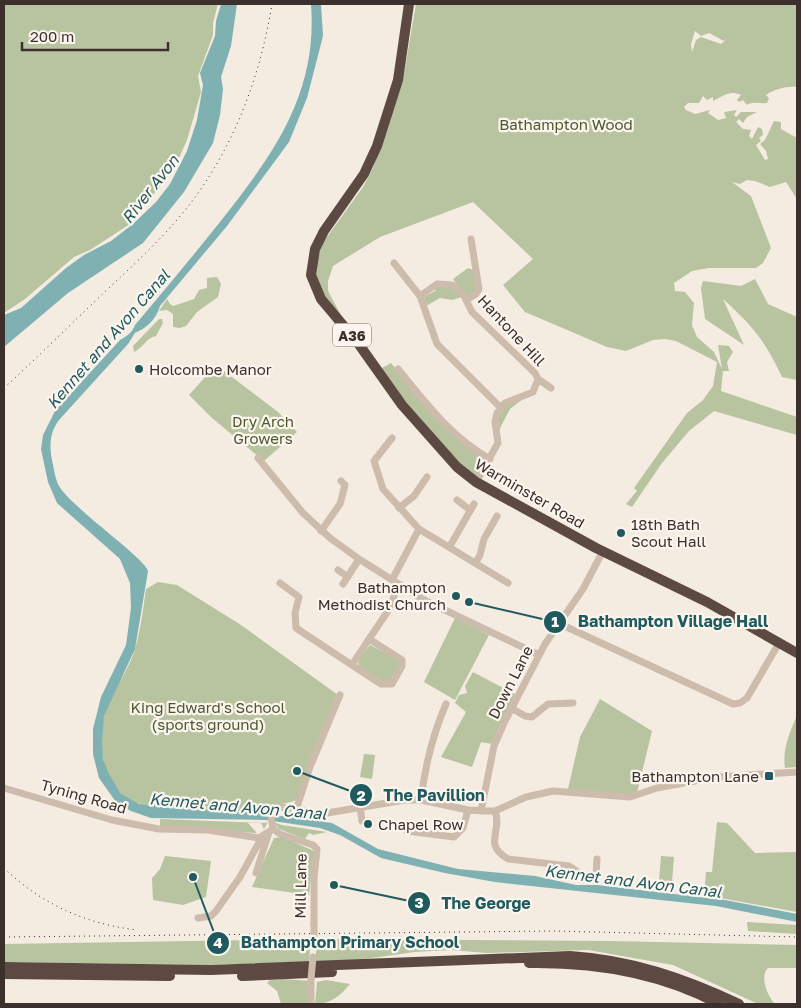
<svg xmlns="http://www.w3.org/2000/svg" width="801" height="1008" viewBox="0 0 801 1008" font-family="'Golos Text',sans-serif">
<rect width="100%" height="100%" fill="#f4ebe1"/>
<path fill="#b8c4a0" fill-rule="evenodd" d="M4 4H218L213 23V35L198 76 201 92 187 140 175 167 130 224 90 250 74 257 25 299 4 313Z
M416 4H797V87C786 86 775 89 766 95L769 98 767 103C760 104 753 101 747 105L743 100 739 102 737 100 741 95C729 90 724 96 713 101V97L707 100 703 96 699 103H688L684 107 686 110 695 114 710 110 708 113 718 120 726 118 724 112 737 110 734 115 736 117 741 112H757L747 117 743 123 739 119 736 122 743 129 751 130 749 136 752 139 758 127 762 129 763 135 759 138 761 141 756 145 765 160 768 159 766 151 760 144 765 140 774 121 781 122V129L797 138V199L786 182 770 187 755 181 747 180 740 184 732 182 751 196 771 248 763 263 756 268H709L692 271 674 283 675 291 685 292 694 303 692 325 697 337 714 352 722 369 718 345 729 346 733 352 727 362 729 371H723L721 391 797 417V435L714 411 689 431 662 463 632 507 626 504 637 491 634 488 687 413 703 400 713 386 717 362 676 341 665 339 653 340 626 351 607 347 525 312 503 285 533 259 473 202 380 237 333 266 328 281V291L342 317 326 299 315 272 318 254 324 241 363 187 373 168 404 74ZM695 31 701 36 709 33 724 41 727 39 721 44 701 37 696 40 692 52 691 44Z
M468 268 474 270 477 286 475 293 466 296 453 279Z
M217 277 221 284 218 297 197 312 186 326 180 328 173 327V314L167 310 159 311 167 299 170 304 173 306 194 299 199 290 207 288V278Z
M755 279 768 304 797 317V380L782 377C766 342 752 325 723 299L744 345 705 319 701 288 703 281 741 286Z
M436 287H452L462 297 452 300 440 298 426 306 424 297 435 291Z
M159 319H162L163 323 156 336C146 338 144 347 134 352L133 346Z
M391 363 438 420 484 458 485 461 476 476 471 474 428 431 380 369Z
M216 365 278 412 297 432 264 461 212 418 189 395Z
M523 399 510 409 499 430 498 418 504 406Z
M158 582 177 585 241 625 338 695 299 798C290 805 277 802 269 810L268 814 195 810C172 799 149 812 126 798 100 781 96 733 107 707 115 687 129 670 135 649 141 629 143 609 146 589Z
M455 618 489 635 455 700 424 682Z
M370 645 400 661C400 669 394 681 387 684L359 666 358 661Z
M473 672 515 694 492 744 481 742 472 767 441 757 466 712 455 703 459 695 467 693 465 686Z
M600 699 652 731 637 793 626 795 568 789 580 737Z
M797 715V767L785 768C782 749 790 732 797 715Z
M364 754 375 755 372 779 360 777Z
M160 819 265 823 268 822 264 829 261 823H248L257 833 160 827Z
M273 822 282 825 327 832 313 835 309 833 305 839 279 829Z
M717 822 727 823 755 853 797 852V912L704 895 706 872H712Z
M282 837 314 851 309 895 252 887 274 838Z
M165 856 211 861 206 897 183 905 153 900 152 878 160 869Z
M661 856 674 857 672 882 659 881Z
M747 922 797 925V934L748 931Z
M311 939 309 962 207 965 4 962V944Z
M316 939 609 941 797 945V968H768C759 976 768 997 775 1004H758L673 965 588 950 487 953 451 950 415 952 343 962 316 963Z
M284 979 310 981V1004H281L277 991 267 983 270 980Z
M326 980 350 984C340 996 331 1004 315 1004L317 982Z"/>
<path fill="#7fb0b2" d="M221 4H237L231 46 221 77 223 89 220 115 213 143 184 192 143 243 68 293 4 347V315L21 308 66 268 84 255 111 241 133 224 156 202 170 184 187 151 197 120 203 85 200 73 215 36 216 21Z
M311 4H321L323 36 307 98 289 142 227 226 160 306C156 320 146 328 135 333L128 344 59 420C50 432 49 445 52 460 54 468 55 479 59 486 73 509 145 558 148 571L135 649 104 716 102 742 103 759 109 774 121 794 139 804 165 806 178 803 195 810 260 812 267 817 283 816 332 823 378 849 458 869 535 876 576 885H597L725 900 797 914V922L716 906 495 882 445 873 381 858 340 835 320 828 266 820 151 818 131 811 116 802 99 778 93 754V729L101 697 126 645 131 608 130 583 120 559 57 503 48 482 41 449 43 435 55 411 120 340C127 336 132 333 135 325 164 291 192 257 220 222 273 155 318 94 311 4Z"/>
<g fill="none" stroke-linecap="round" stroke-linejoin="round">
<path stroke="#cdbbac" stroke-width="7" d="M394 263 420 296
M466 300 476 294 479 289 471 239
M398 369C426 403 451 437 490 459
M538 379 551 388
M392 438 374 461 383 489 419 529
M258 458 303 513 330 538 359 559 424 600 539 655
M476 482 498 443 495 422 497 413 505 403 533 392 538 379 535 373 472 312 463 294 453 285 437 284 420 296 437 344 501 408
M457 500 470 510
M399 508 414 496 427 477
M321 531 340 504 345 485 341 481
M450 546 474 504
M476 562 480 555 484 539 497 516
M338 570 348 577
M392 580 419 529 508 583
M280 583 299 597 295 613 296 628 352 665
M343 584 359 559
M558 623 733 704 740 703 747 698 779 643
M369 639 402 660V666L392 684H381L352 665Z
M369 639 388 611 399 584
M511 708 525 716 532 717 548 704 573 703
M4 788 112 820 159 829 208 830 259 838 273 829
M421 800C425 766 432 736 446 704
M360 806 362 821
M296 810 310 767 340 695
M481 811 494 746 504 723 545 644 583 589 603 551
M495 811C503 831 482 844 508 859L569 866 582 875 596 876 597 859
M407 831 454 837 463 828 468 810
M256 873 269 832
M198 918 211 916 216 911 240 877 262 837
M314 924V878L317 849 313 845 280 834 273 829 271 816 280 807 321 814 405 800H421L468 810 487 811H495L526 797 553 791 630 797 657 788 716 777 797 772
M311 1004V979"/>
<path stroke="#5c4a42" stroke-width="10" d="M409 4 398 80 377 146 364 174 324 231 315 249 311 275 321 299 358 343 402 405 457 467 476 482 596 548 707 602 797 653
M529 963C594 962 661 973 719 1004
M4 967 211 970 570 956C631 960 684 978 739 1004
M4 974 170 976
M242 976 332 972"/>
<path stroke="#3b302b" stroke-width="1" stroke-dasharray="1 4" stroke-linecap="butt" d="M4 388C40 355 75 320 111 286 141 258 172 229 196 196 237 139 261 72 272 4
M4 868C41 904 86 924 137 930
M4 937 554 931 797 937"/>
<path stroke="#cdbbac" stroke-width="7" d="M314 924V945
M311 979 313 957"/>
</g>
<g fill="#1f5a5e" stroke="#fbf5ee" stroke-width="2">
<circle cx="139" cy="369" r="5"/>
<circle cx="621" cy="533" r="5"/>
<circle cx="456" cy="596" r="5"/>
<rect x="764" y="771" width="10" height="10" rx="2.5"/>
<circle cx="368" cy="824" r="5"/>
</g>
<g text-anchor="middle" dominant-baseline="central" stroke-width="4.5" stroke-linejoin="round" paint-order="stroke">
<rect fill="#fbf5ee" stroke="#756b66" stroke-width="1" x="333" y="323.5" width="38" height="23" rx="4"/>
<g font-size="14" font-weight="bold" fill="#3b302b">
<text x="352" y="335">A36</text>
</g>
<g font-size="15" fill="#4a5a2e" stroke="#fbf5ee">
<text x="566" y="124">Bathampton Wood</text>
<text x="263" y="421">Dry Arch<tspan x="263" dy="17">Growers</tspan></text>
<text x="208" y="707">King Edward's School<tspan x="208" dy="17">(sports ground)</tspan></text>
</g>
<g font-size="15" fill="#3b302b" stroke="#fbf5ee">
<text transform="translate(512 330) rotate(47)">Hantone Hill</text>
<text transform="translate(530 493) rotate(30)">Warminster Road</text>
<text transform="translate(510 682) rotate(-63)">Down Lane</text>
<text transform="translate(84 796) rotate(16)">Tyning Road</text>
<text transform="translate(300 886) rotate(-89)">Mill Lane</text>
</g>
<g font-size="15" fill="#3b302b" stroke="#fbf5ee" text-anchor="start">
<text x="149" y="369">Holcombe Manor</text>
<text x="631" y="524">18th Bath<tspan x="631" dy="17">Scout Hall</tspan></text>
<text x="446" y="587" text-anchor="end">Bathampton<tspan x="446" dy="17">Methodist Church</tspan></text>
<text x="759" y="776" text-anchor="end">Bathampton Lane</text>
<text x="378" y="824">Chapel Row</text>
</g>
<g font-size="16" font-style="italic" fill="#1f5a5e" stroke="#fbf5ee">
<text transform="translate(150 189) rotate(-52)">River Avon</text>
<text transform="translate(108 339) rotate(-49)">Kennet and Avon Canal</text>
<text transform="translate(238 806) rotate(5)">Kennet and Avon Canal</text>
<text transform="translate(633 881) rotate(7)">Kennet and Avon Canal</text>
</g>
</g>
<path fill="none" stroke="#1f5a5e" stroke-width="2" d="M469 602L555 622M297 771L361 795M334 885L419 903M193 877L218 943"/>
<g fill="#1f5a5e" stroke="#fbf5ee" stroke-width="2">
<circle cx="469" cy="602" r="5"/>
<circle cx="297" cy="771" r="5"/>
<circle cx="334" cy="885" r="5"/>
<circle cx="193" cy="877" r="5"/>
<circle cx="555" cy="622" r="12"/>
<circle cx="361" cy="795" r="12"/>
<circle cx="419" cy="903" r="12"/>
<circle cx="218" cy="943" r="12"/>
</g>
<g font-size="15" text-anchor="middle" font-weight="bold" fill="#fff">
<text x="555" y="627">1</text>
<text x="361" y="801">2</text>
<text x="419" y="908">3</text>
<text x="218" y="948">4</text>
</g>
<g font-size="16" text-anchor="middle" font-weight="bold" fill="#1f5a5e" stroke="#fbf5ee" stroke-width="4.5" stroke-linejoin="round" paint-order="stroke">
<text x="673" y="627">Bathampton Village Hall</text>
<text x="434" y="801">The Pavillion</text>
<text x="486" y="909">The George</text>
<text x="350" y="948">Bathampton Primary School</text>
</g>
<rect width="801" height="1008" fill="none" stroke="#3b302b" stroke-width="10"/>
<path d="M22 42v8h146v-8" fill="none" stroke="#3b302b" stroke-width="2.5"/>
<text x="30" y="42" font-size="15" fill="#3b302b" stroke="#fbf5ee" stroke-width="4" paint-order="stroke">200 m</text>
</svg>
